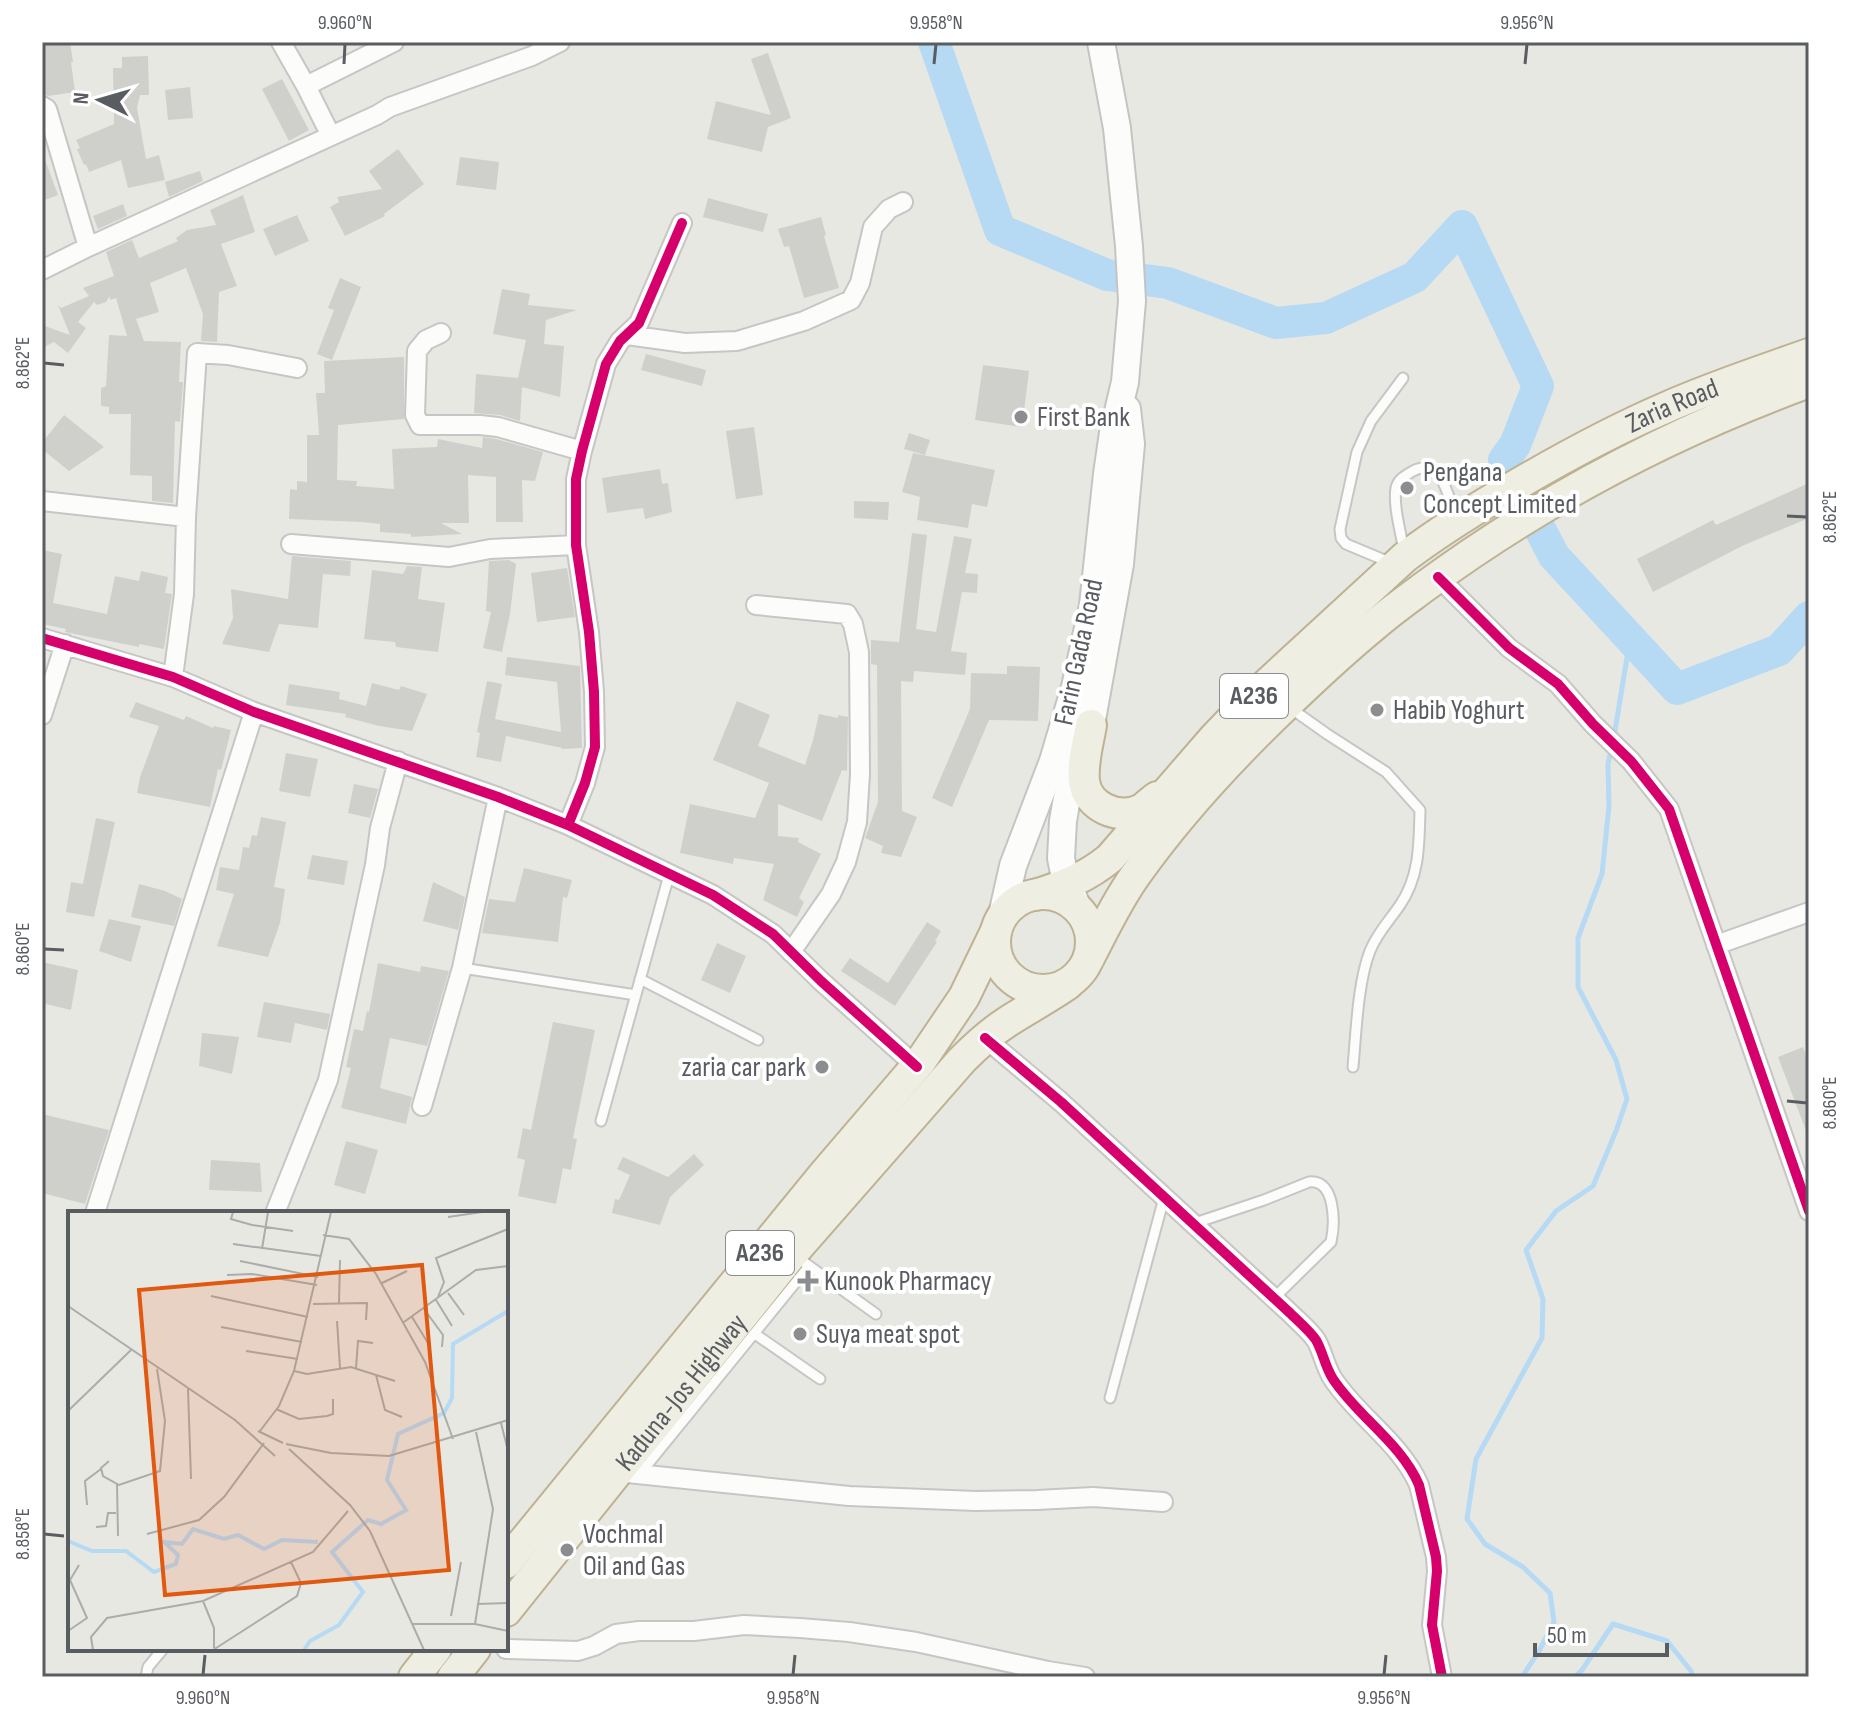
<svg xmlns="http://www.w3.org/2000/svg" width="1851" height="1719" viewBox="0 0 1851 1719" font-family="'Sofia Sans Condensed',sans-serif">
<rect width="100%" height="100%" fill="#e8e8e3"/>
<g fill="none" stroke-linecap="round" stroke-linejoin="round">
<path stroke="#b6d9f4" stroke-width="5" d="M1614 737 1630 639
M1522 1677 1539 1651 1554 1622 1550 1593 1523 1567 1485 1544 1467 1519 1476 1459 1542 1338 1543 1299 1526 1250 1556 1211 1593 1186 1616 1131 1627 1099 1616 1060 1578 987V938L1602 874 1609 806 1608 764 1611 750
M1575 1677 1582 1670 1613 1624 1667 1641 1691 1671 1693 1677"/>
<path stroke="#b6d9f4" stroke-width="32" d="M934 42 1000 230 1107 275 1168 283 1276 323 1326 318 1415 277 1462 226 1538 386 1515 445 1504 460 1554 556 1677 689 1779 650 1809 617"/>
</g>
<path fill="#cfcfcc" d="M42 42H70L73 62H71L75 92 48 96 42 94Z
M768 53 791 118 768 127 762 152 707 139 716 101 771 115 751 59Z
M148 56 149 95H140L137 108 146 159 159 155 165 180 128 188 121 160 89 172 86 164 84 165 77 149 80 148 76 140 114 124 113 68H122V57Z
M282 79 309 130 289 141 262 89Z
M190 87 193 118 168 120 165 90Z
M398 149 424 184 384 214 385 216 345 236 330 207 339 202 337 197 382 189 369 171Z
M42 157H44L58 195 42 201Z
M460 157 499 162 496 190 456 185Z
M200 171 203 181 169 197 165 182Z
M243 195 255 232 221 244 237 286 219 292 217 342 201 341 203 314 186 268 150 283 159 312 136 319 144 341 181 342 179 382H183L180 422 175 421 173 503 152 501V476L130 475 131 414H109V407L101 406V388L106 386 109 335 127 336 116 298 110 300V296L106 302 97 305 94 302 78 322 86 328 68 353 54 342 42 348V325L70 335 58 305 61 308 89 296 83 288 114 276 106 252 132 240 139 258 178 241 176 238 187 230 216 225 210 210Z
M708 198 768 214 763 232 703 217Z
M123 204 127 216 98 229 93 216Z
M297 215 309 241 275 256 263 229Z
M821 217 826 235 824 236 839 288 804 298 789 246 784 247 778 229Z
M340 278 361 287 332 360 317 354 334 310 328 308Z
M502 289 530 294 528 305 577 310 546 320 544 344 564 346 560 397 522 387 520 421 500 415 474 413 476 374 518 378 526 340 493 334Z
M646 354 706 370 702 386 641 370Z
M404 357V419L338 425 337 480 357 481 356 486 394 489 392 449 437 447 438 439 482 448 483 437 496 439 543 452 535 481 522 480 523 522H496V477L468 475 469 523H441L462 534 411 537V534L380 532V524L362 522 289 519 290 489 297 490V481L307 482V435H319L316 393H325L324 361Z
M983 365 1029 371 1022 427 975 420Z
M64 415 104 447 69 471 42 449V443Z
M754 427 763 495 736 499 726 431Z
M909 433 930 440 925 455 904 449Z
M913 453 995 470 987 507 972 504 968 528 917 520 920 497 902 492Z
M660 469 662 484 668 483 672 512 645 519 643 508 607 513 602 478Z
M1809 483V518L1742 546 1653 592 1637 559 1713 520 1716 525Z
M854 501 889 502 888 520 854 518Z
M912 533 927 535 916 629 936 632 954 536 972 539 965 573 978 574 977 593 962 592 951 651 967 653 965 675 914 671 913 682 901 681 902 811 917 817 901 857 881 853 883 846 865 838 878 802 877 665 871 664V640L899 642Z
M42 550 62 554 53 603 58 604 107 614 115 576 139 581 141 571 168 577 165 593 172 594 164 649 139 644V647L65 632 66 629 42 624Z
M292 556 351 561 350 576 323 574 318 628 279 624 269 652 222 644 233 618 231 589 288 599Z
M509 560 516 564 510 614 502 652 483 648 491 612 486 611 489 561Z
M407 566 422 567 418 599 445 603 438 652 396 647 395 642 364 639 372 570 403 574Z
M567 568 575 617 537 622 531 573Z
M507 657 580 666 582 748 562 749V748L506 736 501 762 476 757 480 733 477 732 487 681 502 684 495 719 561 732 557 682 505 675Z
M1007 666 1040 667 1038 721 989 720 952 807 932 798 970 709 971 673 1007 674Z
M372 683 399 690 401 686 427 694 412 731 379 726 345 717 346 714 286 705 289 684 340 692 339 699 366 706Z
M737 701 770 715 758 746 805 765 813 740 819 714 838 718V715L848 717 847 771 842 770 822 821 778 804V836L799 838 798 842 821 854 799 898 804 902 797 917 763 900 774 864 734 858 733 864 680 853 690 804 755 818 769 783 713 760Z
M136 702 184 720 186 716 213 728 214 726 231 730 221 770 218 769 210 807 137 793 140 777 159 726 129 717Z
M286 753 318 759 310 797 279 791Z
M354 784 378 789 370 818 348 813Z
M261 817 286 822 274 887 285 889 280 923 268 957 217 946 234 894 216 890 220 867 239 870 243 847 249 848 252 835 257 836Z
M96 818 115 822 94 917 66 912 71 882 83 884Z
M312 855 348 861 344 885 307 879Z
M524 868 572 880 567 898 563 897 558 942 482 933 489 899 515 902Z
M433 882 465 897 458 930 423 921Z
M139 884 165 891 182 899 174 926 131 917Z
M109 919 141 926 131 962 99 951Z
M927 922 941 931 935 941 937 942 895 1006 841 971 850 958 888 983Z
M717 943 746 956 730 993 701 980Z
M42 962 78 970 71 1010 42 1003Z
M378 963 420 972 421 966 449 971 427 1046 390 1038 380 1088 412 1097 406 1124 341 1108 351 1068 346 1067 354 1029 363 1031 367 1011 369 1012Z
M264 1002 330 1014 327 1030 295 1023 291 1043 257 1037Z
M553 1022 595 1030 573 1138 577 1139 571 1170 563 1168 556 1204 518 1196 525 1160 517 1158 523 1128 531 1130Z
M202 1033 239 1037 232 1074 199 1066Z
M1803 1047 1809 1063 1808 1136 1778 1057Z
M42 1114 109 1130 85 1204 42 1193Z
M346 1141 378 1150 365 1194 334 1185Z
M694 1154 704 1165 670 1197 660 1225 612 1213 615 1199 619 1200 630 1175 617 1169 623 1157 668 1177Z
M211 1160 260 1163 262 1192 209 1190Z"/>
<g fill="none" stroke-linecap="round" stroke-linejoin="round">
<g stroke="#c5c6c5" stroke-width="13">
<path id="service" d="M1404 551C1401 533 1393 506 1396 488 1398 479 1405 476 1413 471 1442 456 1449 499 1456 518
M1389 562 1346 544 1341 538 1340 529 1357 452 1371 421 1403 378
M1289 707 1327 734 1386 772 1420 810C1419 843 1420 876 1400 905 1390 920 1377 933 1370 951 1358 981 1356 1033 1353 1067
M462 968 636 995
M640 979 758 1040
M601 1121 669 875
M1192 1224 1264 1200 1309 1182C1336 1179 1335 1224 1331 1242L1274 1298
M805 1263 876 1314
M755 1334 820 1379
M1110 1398 1164 1198
M639 1475 809 1266
M146 1677 148 1667 163 1649"/>
</g>
<g stroke="#c5c6c5" stroke-width="22">
<path id="minor" d="M281 42 306 86 331 136
M306 86 394 42
M42 106 47 109 88 247
M42 270 88 247 377 115 390 107 532 56 560 42
M441 333 426 340 417 351 415 415 420 425H480L498 427 582 451
M627 335 685 343 737 341 804 321 851 300 860 283 873 227 889 209 903 202
M42 501 186 517
M291 544 449 557 490 549 576 545
M1438 577 1509 648 1558 684 1593 724 1631 761 1669 809 1809 1211
M756 605 847 614 853 624 859 652 860 774 857 822 846 862 831 894 791 952
M42 638 173 677 254 712 498 797 568 825 713 895 773 934 821 981 917 1067
M173 677 184 594 186 517 197 353 228 355 297 368
M42 715 65 644
M568 825 585 783 595 747 594 692 589 632 576 545V479L582 451 606 364 620 341 639 323 682 223
M1716 945 1809 912
M985 1038 1061 1102 1290 1313C1298 1321 1309 1330 1316 1340 1323 1352 1325 1367 1333 1379 1358 1417 1401 1443 1419 1485L1436 1557 1437 1571 1432 1625 1442 1677
M422 1106 462 968 498 797
M95 1213 254 712
M275 1213 328 1080 375 865 380 828 398 761
M618 1472 849 1496 976 1501 1037 1500 1093 1497 1163 1502
M506 1649 578 1651 594 1646 616 1634 639 1631H694L744 1625 800 1628 849 1632 916 1642 1048 1671 1085 1677"/>
</g>
<g stroke="#c4c5c3" stroke-width="30">
<path id="secondary" d="M1078 909 1064 873 1061 858 1063 821 1067 798 1091 725 1120 564 1131 444 1127 409
M1002 915 1013 866 1053 761 1075 687 1093 605 1107 474 1113 433 1125 382 1132 301 1129 246 1117 128 1101 42"/>
</g>
<g stroke="#beb292" stroke-width="34">
<g id="trunk">
<path d="M1091 725C1088 743 1082 763 1084 781 1087 807 1119 821 1142 809 1147 806 1152 800 1157 797"/>
<circle cx="1043" cy="942" r="48"/>
<path id="s1" d="M1035 895C1064 886 1087 877 1110 858L1214 738 1255 695 1405 557C1441 530 1480 506 1518 484 1566 456 1614 430 1665 408 1712 387 1761 371 1809 354"/>
<path d="M1089 958C1104 929 1118 899 1137 873 1179 814 1229 760 1281 710 1312 680 1343 651 1376 624 1391 611 1408 599 1424 587 1541 501 1672 432 1809 382"/>
<path d="M506 1563 824 1174 920 1062 964 997 996 931"/>
<path id="s2" d="M506 1611 792 1254 962 1060C976 1046 990 1033 1007 1022 1027 1009 1048 998 1068 984"/>
<path d="M414 1677 436 1649"/>
<path d="M453 1677 475 1649"/>
</g>
</g>
<use href="#service" stroke="#fcfcfb" stroke-width="9"/>
<use href="#minor" stroke="#fcfcfb" stroke-width="18"/>
<use href="#secondary" stroke="#fcfcfb" stroke-width="26"/>
<use href="#trunk" stroke="#eeeee3" stroke-width="30"/>
<g stroke="#fff" stroke-width="15">
<path id="cycleway" d="M1438 577 1509 648 1558 684 1593 724 1631 761 1669 809 1809 1211
M42 638 173 677 254 712 498 797 568 825 713 895 773 934 821 981 917 1067
M568 825 585 783 595 747 594 692 589 632 576 545V479L582 451 606 364 620 341 639 323 682 223
M985 1038 1061 1102 1290 1313C1298 1321 1309 1330 1316 1340 1323 1352 1325 1367 1333 1379 1358 1417 1401 1443 1419 1485L1436 1557 1437 1571 1432 1625 1442 1677"/>
</g>
<use href="#cycleway" stroke="#d6006c" stroke-width="10"/>
</g>
<path fill="none" stroke="#595c61" stroke-width="3" d="M344 64 345 44M934 64 936 44M1525 64 1527 44M44 363 64 365M1787 516 1807 517M44 949 64 950M1787 1101 1807 1103M44 1534 64 1536M203 1675 205 1655M793 1675 795 1655M1384 1675 1386 1655"/>
<g fill="#8b8d8e" stroke="#fff" stroke-width="3">
<circle cx="1021" cy="417" r="8"/>
<circle cx="1407" cy="488" r="8"/>
<circle cx="1377" cy="710" r="8"/>
<circle cx="822" cy="1067" r="8"/>
<path d="M804 1269h8v8h8v8h-8v8h-8v-8h-8v-8h8z"/>
<circle cx="800" cy="1334" r="8"/>
<circle cx="567" cy="1550" r="8"/>
</g>
<g text-anchor="middle" dominant-baseline="central" stroke-width="8" stroke-linejoin="round" paint-order="stroke">
<g fill="#fff" stroke="#8b8d90" stroke-width="2">
<rect x="1220" y="674" width="68" height="44" rx="6"/>
<rect x="726" y="1231" width="68" height="44" rx="6"/>
</g>
<g font-size="26" font-weight="bold" fill="#595c61">
<text x="1254" y="696">A236</text>
<text x="760" y="1253">A236</text>
</g>
<g font-size="28" fill="#595c61" stroke="#fff">
<text stroke="none"><textPath href="#s1" startOffset="814">Zaria Road</textPath></text>
<text transform="translate(1079 652) rotate(-78)">Farin Gada Road</text>
<text stroke="none"><textPath href="#s2" startOffset="280">Kaduna-Jos Highway</textPath></text>
</g>
<g font-size="28" fill="#595c61" stroke="#fff" text-anchor="start">
<text x="1037" y="417">First Bank</text>
<text x="1423" y="472">Pengana<tspan x="1423" dy="32">Concept Limited</tspan></text>
<text x="1393" y="710">Habib Yoghurt</text>
<text x="806" y="1067" text-anchor="end">zaria car park</text>
<text x="824" y="1281">Kunook Pharmacy</text>
<text x="816" y="1334">Suya meat spot</text>
<text x="583" y="1534">Vochmal<tspan x="583" dy="32">Oil and Gas</tspan></text>
</g>
</g>
<g transform="translate(68 1211)">
<rect width="440" height="440" fill="#e8e8e3"/>
<path fill="none" stroke="#b6d9f4" stroke-width="4" d="M0 330 24 340H58L86 361 108 353 110 344 96 331 114 333 125 318 156 328 170 324 196 338 214 329 250 331M236 439 242 430 271 414 295 381 264 341 300 309 313 313 338 299 319 269 330 223 376 202 384 187 385 133 440 100"/>
<path fill="none" stroke="#abacab" stroke-width="2" d="M165 1 163 8 184 14 225 20M380 6 414 1M255 24 281 28 308 63 357 151 385 228M165 33 253 45M194 38 200 1M172 50 250 66M159 64 184 63 249 74M314 72 339 60M380 82 396 104M143 85 240 106M370 86 376 71 368 47 440 18M368 89 384 115M245 93 299 92 298 109M271 93 272 49M0 95 167 209 207 245M356 98 375 124 374 136M344 106 360 132M269 110 272 157M336 111 408 59 440 55M153 116 234 131M178 140 230 148M288 157 290 130 305 132M226 160 239 163 283 156 327 170M308 164 317 199 334 206M120 178 123 268M208 198 231 208 259 205 265 203V188M0 200 63 139M433 212 440 240M190 220 215 232M192 220 211 195 226 160 263 1M218 233 263 242 321 245 440 209M221 238 282 294 302 320 356 439M41 250 33 257 35 265 51 274 92 260 97 210 89 158M49 273 50 325M19 294 17 270 33 258M28 316 38 315 40 302H48M79 323 131 309 156 286 196 232M135 390 146 417V437M409 393 440 392M383 405 393 351M345 413H407L425 298 408 221M407 413 440 420M0 420 19 407 2 369 11 354M25 439 23 426 39 407 135 390 245 341 280 300M145 439 229 385 233 372 223 351"/>
<path fill="#e15910" fill-opacity="0.15" stroke="#e15910" stroke-width="4" d="M354 54 381 359 97 384 71 79Z"/>
<rect width="440" height="440" fill="none" stroke="#595c61" stroke-width="4"/>
</g>
<rect width="1851" height="1719" fill="none" stroke="#ffffff" stroke-width="88"/>
<g transform="translate(100 100) rotate(275)" stroke="#ffffff" stroke-width="6" paint-order="stroke">
<path d="M0-6L14 30L0 20L-14 30Z" fill="#595c61"/>
<text y="-12" font-size="22" font-weight="bold" text-anchor="middle" fill="#595c61">N</text>
</g>
<path d="M1535 1643v12h132v-12" fill="none" stroke="#595c61" stroke-width="4"/>
<text x="1547" y="1643" font-size="24" fill="#595c61" stroke="#ffffff" stroke-width="6" paint-order="stroke">50 m</text>
<rect x="44" y="44" width="1763" height="1631" fill="none" stroke="#595c61" stroke-width="3"/>
<g font-size="20" text-anchor="middle" fill="#595c61">
<text x="345" y="29">9.960°N</text>
<text x="936" y="29">9.958°N</text>
<text x="1527" y="29">9.956°N</text>
<text transform="translate(22 363) rotate(-90)" y="7">8.862°E</text>
<text transform="translate(1829 517) rotate(-90)" y="7">8.862°E</text>
<text transform="translate(22 949) rotate(-90)" y="7">8.860°E</text>
<text transform="translate(1829 1103) rotate(-90)" y="7">8.860°E</text>
<text transform="translate(22 1534) rotate(-90)" y="7">8.858°E</text>
<text x="203" y="1704">9.960°N</text>
<text x="793" y="1704">9.958°N</text>
<text x="1384" y="1704">9.956°N</text>
</g>
</svg>
